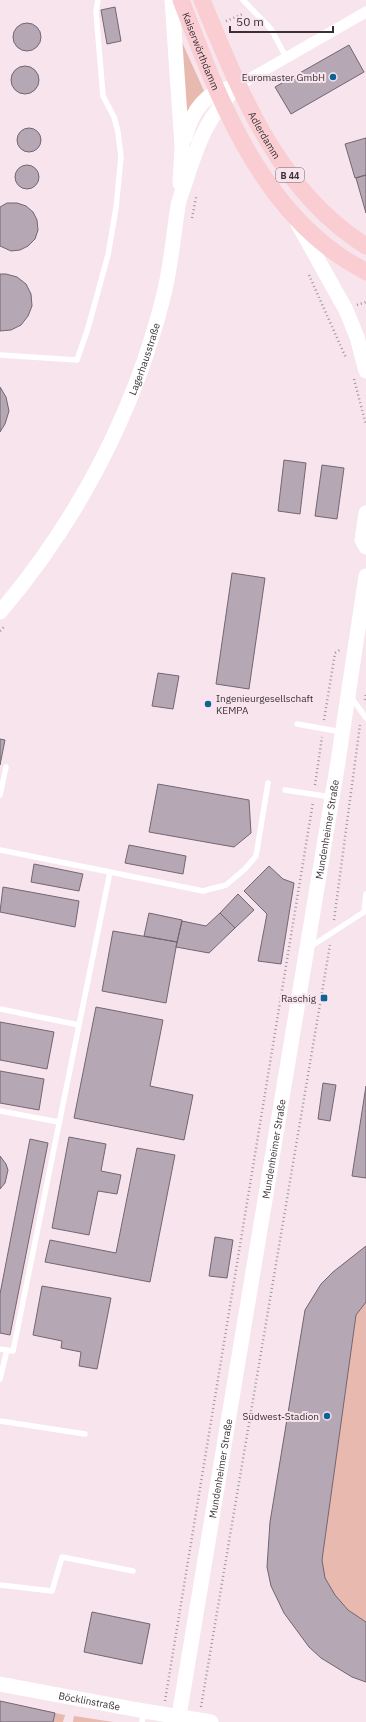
<svg xmlns="http://www.w3.org/2000/svg" width="366" height="1722" viewBox="0 0 366 1722" font-family="'IBM Plex Sans',sans-serif">
<rect width="100%" height="100%" fill="#f8e4ec"/>
<path fill="#e8b9ae" d="M182 42 204 91 185 115Z
M366 1246V1682L352 1677 321 1658 309 1646 284 1613 271 1586 267 1567 270 1522 305 1310C320 1282 341 1265 366 1246Z
M55 1713 65 1715 63 1722H53Z
M74 1716 113 1722H73Z"/>
<path fill="#b5a7b4" stroke="#736672" d="M115 7 121 41 107 44 101 10Z
M13 37a14 14 0 1 1 28 0a14 14 0 1 1-28 0Z
M349 45 364 72 291 114 275 87Z
M11 80a14 14 0 1 1 28 0a14 14 0 1 1-28 0Z
M17 140a12 12 0 1 1 24 0a12 12 0 1 1-24 0Z
M366 138V175L355 178 345 144Z
M15 177a12 12 0 1 1 24 0a12 12 0 1 1-24 0Z
M366 175V213L356 178Z
M7 203H17L26 206 33 212 37 220 38 230 35 239 28 246 20 250 11 251 0 246V207Z
M0 274H6L17 277 26 284 31 294 32 306 28 316 21 325 11 330 0 331Z
M0 387 6 397 9 411 5 424 0 432Z
M284 460 306 463 300 514 278 511Z
M322 465 344 468 337 519 315 516Z
M232 573 265 578 249 689 216 684Z
M158 673 179 676 173 709 152 706Z
M0 739 5 740 0 765Z
M158 784 249 800 251 833 234 847 149 832Z
M129 845 186 856 183 874 125 863Z
M34 864 83 874 79 891 31 882Z
M269 866 283 879 294 883 281 964 258 961 267 914 244 891Z
M3 887 79 901 75 927 0 912Z
M238 894 254 910 235 928 220 913Z
M149 913 182 920 177 942 144 936Z
M220 913 235 928 209 953 176 947 182 921 206 926Z
M113 931 177 942 166 1003 102 991Z
M96 1007 163 1020 150 1086 193 1095 184 1140 74 1118Z
M0 1022 54 1032 47 1069 0 1060Z
M0 1071 44 1079 39 1110 0 1103Z
M323 1083 336 1085 330 1121 318 1119Z
M366 1086V1178L352 1176Z
M69 1137 106 1144 101 1171 121 1175 117 1194 98 1191 89 1235 52 1228Z
M30 1139 48 1143 10 1335 0 1333V1294Z
M137 1148 175 1155 150 1282 45 1262 50 1240 116 1253Z
M0 1156 6 1164 8 1170 5 1183 0 1189Z
M215 1237 233 1240 227 1278 209 1276Z
M366 1246V1302L356 1315 322 1560 325 1578 335 1595 348 1610 366 1622V1682L352 1677 321 1658 309 1647 284 1613 271 1586 267 1567 270 1522 305 1310 321 1284 333 1272Z
M42 1286 111 1298 97 1369 79 1366 81 1352 61 1348 62 1341 33 1335Z
M92 1612 150 1624 142 1664 84 1652Z
M0 1701 55 1713 53 1722H0Z"/>
<g fill="none" stroke-linecap="round" stroke-linejoin="round">
<path stroke="#a3949b" stroke-width="2.5" stroke-dasharray="1 3" stroke-linecap="butt" d="M226 21 243 14
M192 218 196 197
M309 275 346 358
M357 305 366 302
M354 379 366 425
M0 631 5 626
M365 700 366 693
M324 720 335 653 341 649
M315 785 322 737
M334 920 360 725
M165 1701 313 802
M201 1707 330 945"/>
<path stroke="#fff" stroke-width="5.5" d="M243 0 271 29 286 57
M0 355 77 360 88 328 108 255 116 208 121 157 118 132 114 117 103 96 96 12 98 0
M351 697 366 718
M297 724 342 732
M285 790 331 797
M0 795 6 767
M0 850 110 872 13 1351 0 1349
M110 872 203 891 226 885 245 869 256 856 268 783
M310 947 364 912 366 894
M0 1009 79 1025
M0 1111 59 1122
M0 1379 7 1350
M0 1421 85 1434
M0 1585 52 1591 62 1557 133 1571
M142 1722 144 1712"/>
<path stroke="#fff" stroke-width="11" d="M237 86 366 12"/>
<g stroke="#fff" stroke-width="15">
<path d="M172 0 182 146 180 183"/>
<path d="M185 138C191 114 203 93 229 88"/>
<path d="M298 224 346 310 357 337 366 371"/>
<path d="M366 513 362 540 366 547"/>
<path id="s1" d="M0 612C77 522 134 413 163 298 171 268 173 237 178 206 180 195 185 185 188 174 201 134 209 117 237 86"/>
<path id="s2" d="M0 1684 144 1711 211 1722"/>
<path id="s3" d="M178 1722 338 762 366 576"/>
</g>
<g stroke="#f9cdd1" stroke-width="17">
<path id="s4" d="M181 0C216 92 255 198 340 256 348 262 357 266 366 272"/>
<path id="s5" d="M202 0C240 92 278 191 366 246"/>
</g>
</g>
<g fill="#0e6394" stroke="#f8e4ec" stroke-width="1.5">
<circle cx="333" cy="77" r="4"/>
<circle cx="208" cy="704" r="4"/>
<rect x="320" y="994" width="8" height="8" rx="2"/>
<circle cx="327" cy="1416" r="4"/>
</g>
<g text-anchor="middle" dominant-baseline="central" stroke-width="4" stroke-linejoin="round" paint-order="stroke">
<rect fill="#f8e4ec" stroke="#72676c" stroke-width="1" x="276" y="168" width="28" height="14" rx="3"/>
<g font-size="9" font-weight="bold" fill="#393135">
<text x="290" y="175">B 44</text>
</g>
<g font-size="10" fill="#393135" stroke="#f8e4ec">
<text stroke="none"><textPath href="#s4" startOffset="55">Kaiserwörthdamm</textPath></text>
<text stroke="none"><textPath href="#s5" startOffset="149">Adlerdamm</textPath></text>
<text stroke="none"><textPath href="#s1" startOffset="293">Lagerhausstraße</textPath></text>
<text stroke="none"><textPath href="#s3" startOffset="905">Mundenheimer Straße</textPath></text>
<text stroke="none"><textPath href="#s3" startOffset="581">Mundenheimer Straße</textPath></text>
<text stroke="none"><textPath href="#s3" startOffset="257">Mundenheimer Straße</textPath></text>
<text stroke="none"><textPath href="#s2" startOffset="91">Böcklinstraße</textPath></text>
</g>
<g font-size="10" fill="#393135" stroke="#f8e4ec" text-anchor="end">
<text x="325" y="77">Euromaster GmbH</text>
<text x="216" y="698" text-anchor="start">Ingenieurgesellschaft<tspan x="216" dy="12">KEMPA</tspan></text>
<text x="316" y="998">Raschig</text>
<text x="319" y="1416">Südwest-Stadion</text>
</g>
</g>
<path d="M230 26v6h103v-6" fill="none" stroke="#393135" stroke-width="2"/>
<text x="236" y="26" font-size="12" fill="#393135" stroke="#f8e4ec" stroke-width="3" paint-order="stroke">50 m</text>
</svg>
